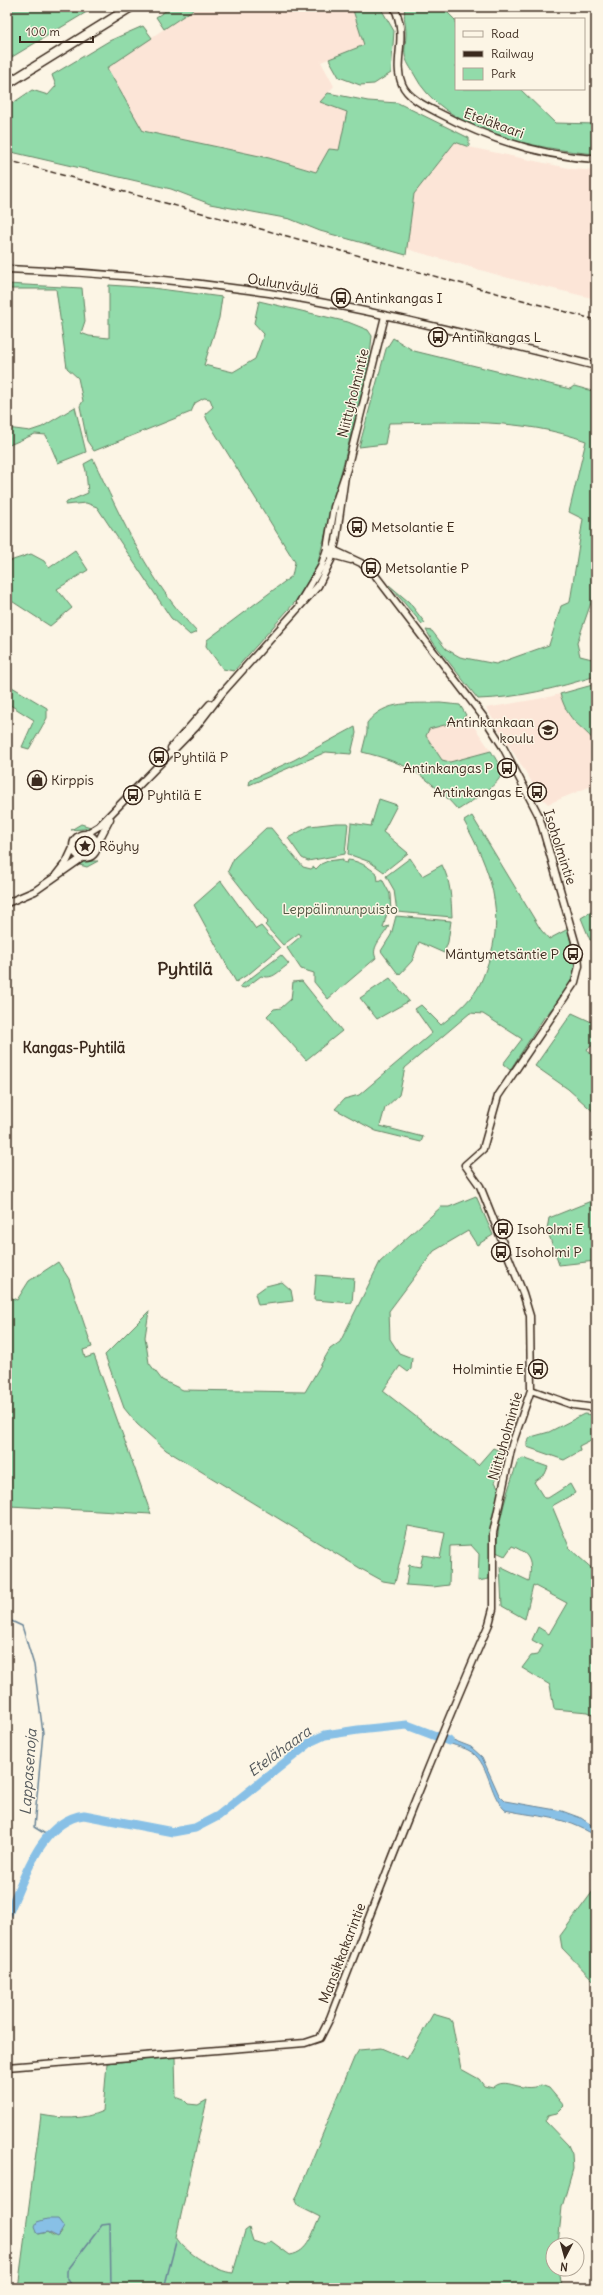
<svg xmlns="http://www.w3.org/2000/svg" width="603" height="2295" viewBox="0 0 603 2295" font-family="Delius,sans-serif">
<rect width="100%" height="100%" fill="#fcf5e5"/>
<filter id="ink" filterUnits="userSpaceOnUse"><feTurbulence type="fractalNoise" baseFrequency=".025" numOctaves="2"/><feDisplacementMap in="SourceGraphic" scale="8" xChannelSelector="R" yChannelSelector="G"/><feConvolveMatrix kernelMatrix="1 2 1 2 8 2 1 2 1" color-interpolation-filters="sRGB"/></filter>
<g filter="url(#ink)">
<path fill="#fce5d7" d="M197 7H352L364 45 321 62 334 86 320 102 347 112 339 150 329 149 316 172 269 158 143 131 107 67Z
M455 142 469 147 573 169 596 171V299L512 279 407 249 414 194Z
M596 684V784L548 804 541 797 486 708 549 697Z
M466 715 491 751 450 762 442 760 426 736 429 729 460 721Z"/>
<path fill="#92dbaa" stroke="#668264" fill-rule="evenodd" d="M7 7H95L7 60Z
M172 7H197L164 29 156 17Z
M352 7H380L394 31 391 73 374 84 360 85 339 77 329 59 364 45Z
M405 7H445L444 9 456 21V89H520L555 123 596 124V154C537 149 443 132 414 74 411 68 406 62 405 55 404 48 406 41 406 34 406 24 403 18 405 7Z
M143 26 152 38 107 68 143 131 269 158 316 172 329 149 339 150 347 112 320 102 328 93 368 101 398 103 469 138V147L455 142 414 194 406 255 320 231 290 219 210 204 171 189 7 151V107L32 90 48 95 56 86 52 75 109 41Z
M7 284 82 288 85 321 81 333 89 336 109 338V285L152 288 222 297 219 318 204 365 233 372 255 359 264 334 254 323 259 301 348 322 368 330 372 336 369 365 317 566 295 602 234 671 223 669 206 646 207 640 292 576 295 562 207 420 205 414 213 407 210 399 204 398 195 403 191 412 94 451 87 441 80 406 83 401 78 378 67 368 56 289H7Z
M393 338 414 351 570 389 574 386 596 392V597H593L577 643 580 656 596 660V676C557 688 519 698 478 699L433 642 426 630 432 631 446 649 460 657 496 664 549 645 561 606 570 602 583 519 569 512 586 441C523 418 455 422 389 423L385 444 359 447 386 349Z
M75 407 86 452 58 463 46 435 35 434 7 446V428L30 431 42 427Z
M93 459C122 520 150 583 197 632L190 635 171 618 97 507 86 503 65 505 67 502 88 493 86 471 84 464Z
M75 550 88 570 57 589 72 608 50 626 7 598V562L31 554 44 561 49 568Z
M389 585 409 602 425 623 422 624Z
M7 684 47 708V718L29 749 22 747 34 720 7 703Z
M596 684V743C578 721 570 725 560 694Z
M440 703 460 705 466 715 460 721 429 729 426 736 442 760 450 762 491 751C495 758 501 766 501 774 500 785 467 804 458 810 427 775 407 763 362 752L367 732V723C385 699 414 704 440 703Z
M355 727 356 733 351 754 326 752 249 785 250 780 294 760Z
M379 799 397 805 383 832 408 853 384 872 370 862 348 854 351 823 371 826Z
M472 816 541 930 549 939 568 929 575 962 573 977 560 1000 545 1016 510 1070 503 1064 522 1039 483 1014 470 1013 405 1068 399 1095 385 1108 380 1126 423 1137 421 1142 376 1131 335 1109 344 1099 359 1095 432 1033 415 1009 421 1005 441 1025C452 1016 463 1007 472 996 480 987 483 977 487 966 507 913 490 869 464 821Z
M336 823H348L345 854 308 861 302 858 288 838 310 826Z
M81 824 94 828 71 830Z
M266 828H271L303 867 311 869 314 867 316 869 321 864 328 861 343 859V862L347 863 348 860C359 861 369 867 377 874L378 881 382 879 390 894 391 913H387L383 928 389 926C384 936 370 947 376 958L328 999 314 982V973L301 969 287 948 301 936 299 933 283 945 265 925 268 922 228 871 234 858Z
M410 858 422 876 442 865C451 882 451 898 452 917L397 912 394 890 386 876Z
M85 861H98L87 867 76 864Z
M221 881 256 929 261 926 280 948 250 973 236 982 194 905Z
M596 909V939L590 940 581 918Z
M396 916 451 921 448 942 444 953 419 942 412 961 399 975 381 951 391 935Z
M281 955 289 964C278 971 274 980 261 976L245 988 239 987Z
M390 978 409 1001 377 1019 360 998Z
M302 981 342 1031 306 1060 267 1016 274 1009 281 1008 291 999 293 982Z
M572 1013 596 1024V1043L587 1049 596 1062V1114L568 1089 535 1066Z
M476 1196 493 1235 477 1245 468 1231 434 1251 389 1311 390 1339 399 1353 412 1358 411 1369 408 1372 400 1366 383 1391 478 1465 493 1448 504 1453 495 1482 499 1489 491 1525 489 1579 478 1581 479 1554 471 1545 450 1546 449 1585 433 1587 406 1585 409 1565 420 1567 423 1555 440 1558 445 1533 408 1526 395 1583 383 1581 363 1570 166 1450 137 1424 124 1408 105 1355 149 1311 145 1337 149 1363 162 1380 183 1390 305 1392 330 1349 340 1342 380 1262 441 1207H449Z
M596 1199V1261L559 1265 547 1229 549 1218Z
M58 1262 69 1279 92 1347 83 1350 85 1358 94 1355 151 1514 10 1506 7 1554V1296L17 1300 29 1281Z
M316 1275 354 1278 352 1303 314 1300Z
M282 1282 291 1290 293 1301 258 1305 255 1294 266 1286Z
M584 1414 596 1415V1440L589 1441 579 1446 580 1451 564 1460 527 1447V1442L531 1437 549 1432Z
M523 1458 548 1467 545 1474 534 1482 544 1498H548L570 1484 575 1493 552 1506 570 1549 596 1572V1716L588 1712 554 1709 550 1685 522 1668 531 1656 537 1655 543 1646 532 1640 538 1627 549 1634 567 1603 533 1585 525 1619 502 1606 500 1567 529 1581C533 1562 530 1553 512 1546L505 1556 496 1552C498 1520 507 1491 518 1461Z
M596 1887V1983L562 1948 560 1936Z
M433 2014 450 2019 452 2022 461 2069 479 2079 484 2086 493 2088C506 2075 520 2094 541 2085L549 2088 564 2106 557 2113 548 2115 545 2121 568 2145 572 2154 573 2169 562 2207 558 2245H553V2269H559L562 2288H18L41 2115C63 2119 82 2120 103 2111L107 2063 175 2057 176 2097 184 2100 188 2104 198 2105 207 2100 176 2237C184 2252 217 2272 233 2273L245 2231 249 2228 253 2241 265 2245 271 2241 290 2255C309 2252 312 2233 320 2217L298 2206 295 2201 354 2058 359 2050 381 2048 407 2059ZM44 2220 62 2232 60 2235 53 2236 48 2232 39 2234 40 2223Z"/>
<path fill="#88c0e6" stroke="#698496" d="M443 1736 471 1747 482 1757 499 1795 505 1801 562 1811 581 1818 596 1828V1836C562 1815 542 1818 505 1810 488 1794 490 1761 468 1750 462 1747 449 1744 441 1740Z
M47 2219H58L64 2227 58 2237 48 2232 38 2234 35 2226 37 2222Z"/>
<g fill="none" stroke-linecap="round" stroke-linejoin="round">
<path stroke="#698496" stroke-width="1.5" d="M7 1619 22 1626 34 1665 43 1733 34 1827 47 1835
M74 2288 67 2280V2271L102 2225 110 2224 111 2288
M164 2288 176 2242"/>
<path stroke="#88c0e6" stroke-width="9" d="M7 1916C24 1880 40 1821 84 1815L173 1832 195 1828 218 1816 312 1741 325 1735 358 1730 407 1725 449 1741"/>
<g stroke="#3b2a1e" stroke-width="9">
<path id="secondary" d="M394 7C409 37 392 61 402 84 407 97 425 106 437 112 486 138 540 156 596 159
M7 269C94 272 182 280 269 293 379 311 488 339 596 366
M329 554 351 560
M300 602 321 567 327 549 334 507 347 469 385 316
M171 748 210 704
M73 846a12 12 0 1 1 24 0a12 12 0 1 1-24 0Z
M86 834 99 826 196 727 223 692 318 586 331 560 336 541 345 476
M97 844 110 819
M56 875 67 861 73 848
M7 903 35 891 82 858
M531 1390 573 1405 596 1408
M7 2067 305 2043 320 2038 330 2018C381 1886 432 1754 489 1624L493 1609V1533L512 1445 531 1390 530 1316 523 1293 480 1186 465 1165 483 1149 498 1096 575 982 579 966 578 952 539 816 503 747 485 719 375 575 361 563 327 547"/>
</g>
<g stroke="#3b2a1e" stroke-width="11">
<path id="highway" d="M7 84 131 7"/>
</g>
<use href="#secondary" stroke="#fcf5e5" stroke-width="6"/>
<use href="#highway" stroke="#fcf5e5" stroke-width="8"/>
<path stroke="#3b2a1e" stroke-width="1.5" stroke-dasharray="6 3" stroke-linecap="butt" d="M7 160 596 320"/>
</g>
</g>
<defs>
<g id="bus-ring" transform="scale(1)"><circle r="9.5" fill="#fcf5e5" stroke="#3b2a1e" stroke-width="1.5"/><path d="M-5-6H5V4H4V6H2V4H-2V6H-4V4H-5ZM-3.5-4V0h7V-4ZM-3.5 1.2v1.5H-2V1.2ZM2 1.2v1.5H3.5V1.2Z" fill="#3b2a1e"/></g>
<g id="school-ring" transform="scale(1)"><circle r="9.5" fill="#fcf5e5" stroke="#3b2a1e" stroke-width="1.5"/><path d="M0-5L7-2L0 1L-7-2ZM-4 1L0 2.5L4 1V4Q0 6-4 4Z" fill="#3b2a1e"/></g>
<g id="shop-ring" transform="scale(1)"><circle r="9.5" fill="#fcf5e5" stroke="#3b2a1e" stroke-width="1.5"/><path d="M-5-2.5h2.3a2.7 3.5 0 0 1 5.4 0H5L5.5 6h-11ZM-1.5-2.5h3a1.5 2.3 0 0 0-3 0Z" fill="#3b2a1e"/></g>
<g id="sight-ring" transform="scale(1)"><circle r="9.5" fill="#fcf5e5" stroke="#3b2a1e" stroke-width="1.5"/><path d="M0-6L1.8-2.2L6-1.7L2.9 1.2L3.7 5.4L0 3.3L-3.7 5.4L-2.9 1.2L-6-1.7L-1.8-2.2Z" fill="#3b2a1e"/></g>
</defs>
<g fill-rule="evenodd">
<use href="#bus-ring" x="341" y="298"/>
<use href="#bus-ring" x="438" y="337"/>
<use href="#bus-ring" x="357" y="527"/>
<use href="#bus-ring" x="371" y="568"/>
<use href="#school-ring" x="548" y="730"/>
<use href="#bus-ring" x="159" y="757"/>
<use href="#bus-ring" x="507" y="768"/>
<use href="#shop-ring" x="37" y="780"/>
<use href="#bus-ring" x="537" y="792"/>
<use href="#bus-ring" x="133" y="795"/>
<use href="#sight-ring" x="85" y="846"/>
<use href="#bus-ring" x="573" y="954"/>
<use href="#bus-ring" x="503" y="1229"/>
<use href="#bus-ring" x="501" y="1252"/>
<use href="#bus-ring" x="538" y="1369"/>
</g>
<g text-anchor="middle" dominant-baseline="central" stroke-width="3" stroke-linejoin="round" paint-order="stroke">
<g font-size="14" fill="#3b2a1e" stroke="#fcf5e5">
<text transform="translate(494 123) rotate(20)">Eteläkaari</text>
<text transform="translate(283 284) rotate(9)">Oulunväylä</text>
<text transform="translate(353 393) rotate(-76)">Niittyholmintie</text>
<text transform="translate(560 847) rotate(72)">Isoholmintie</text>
<text transform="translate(505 1436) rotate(-74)">Niittyholmintie</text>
<text transform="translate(342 1953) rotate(-69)">Mansikkakarintie</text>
</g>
<g font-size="14" fill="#3b2a1e" stroke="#fcf5e5" text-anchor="start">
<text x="355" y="298">Antinkangas I</text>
<text x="452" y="337">Antinkangas L</text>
<text x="371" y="527">Metsolantie E</text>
<text x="385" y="568">Metsolantie P</text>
<text x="534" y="722" text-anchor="end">Antinkankaan<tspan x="534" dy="16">koulu</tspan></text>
<text x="173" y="757">Pyhtilä P</text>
<text x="493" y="768" text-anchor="end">Antinkangas P</text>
<text x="51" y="780">Kirppis</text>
<text x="523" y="792" text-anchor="end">Antinkangas E</text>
<text x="147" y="795">Pyhtilä E</text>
<text x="99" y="846">Röyhy</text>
<text x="559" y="954" text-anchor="end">Mäntymetsäntie P</text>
<text x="517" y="1229">Isoholmi E</text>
<text x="515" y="1252">Isoholmi P</text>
<text x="524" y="1369" text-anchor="end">Holmintie E</text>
</g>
<g font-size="14" fill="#515641" stroke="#fcf5e5">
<text x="340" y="909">Leppälinnunpuisto</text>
</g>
<g font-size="15" font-weight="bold" fill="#3b2a1e" stroke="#fcf5e5">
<text x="74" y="1047">Kangas-Pyhtilä</text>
</g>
<g font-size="15" font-style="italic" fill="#52575a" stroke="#fcf5e5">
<text transform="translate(279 1751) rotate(-36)">Etelähaara</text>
<text transform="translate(28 1772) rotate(-86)">Lappasenoja</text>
</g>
<g font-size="18" font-weight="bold" fill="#3b2a1e" stroke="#fcf5e5">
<text x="185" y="968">Pyhtilä</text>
</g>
</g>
<rect width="603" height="2295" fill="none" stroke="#fcf5e5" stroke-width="24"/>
<rect x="12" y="12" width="579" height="2271" fill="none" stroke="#3b2a1e" stroke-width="1.5" filter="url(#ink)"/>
<rect x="455" y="18" width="130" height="72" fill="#fcf5e5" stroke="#afa495"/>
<rect x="463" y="31" width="20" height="6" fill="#fcf5e5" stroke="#afa495"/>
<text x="491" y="38" font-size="12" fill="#3b2a1e">Road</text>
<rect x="463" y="51" width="20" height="6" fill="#3b2a1e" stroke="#afa495"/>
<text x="491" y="58" font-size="12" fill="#3b2a1e">Railway</text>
<rect x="463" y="68" width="20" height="12" fill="#92dbaa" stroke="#afa495"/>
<text x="491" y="78" font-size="12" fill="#3b2a1e">Park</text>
<g transform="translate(565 2257) rotate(186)"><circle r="19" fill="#fcf5e5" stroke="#afa495"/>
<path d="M0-3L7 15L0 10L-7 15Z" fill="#3b2a1e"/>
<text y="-6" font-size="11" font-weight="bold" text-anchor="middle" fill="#3b2a1e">N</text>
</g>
<path d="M20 36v6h73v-6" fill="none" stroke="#3b2a1e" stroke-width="2"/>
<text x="26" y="36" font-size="12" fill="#3b2a1e" stroke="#fcf5e5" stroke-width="3" paint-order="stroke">100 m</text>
</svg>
